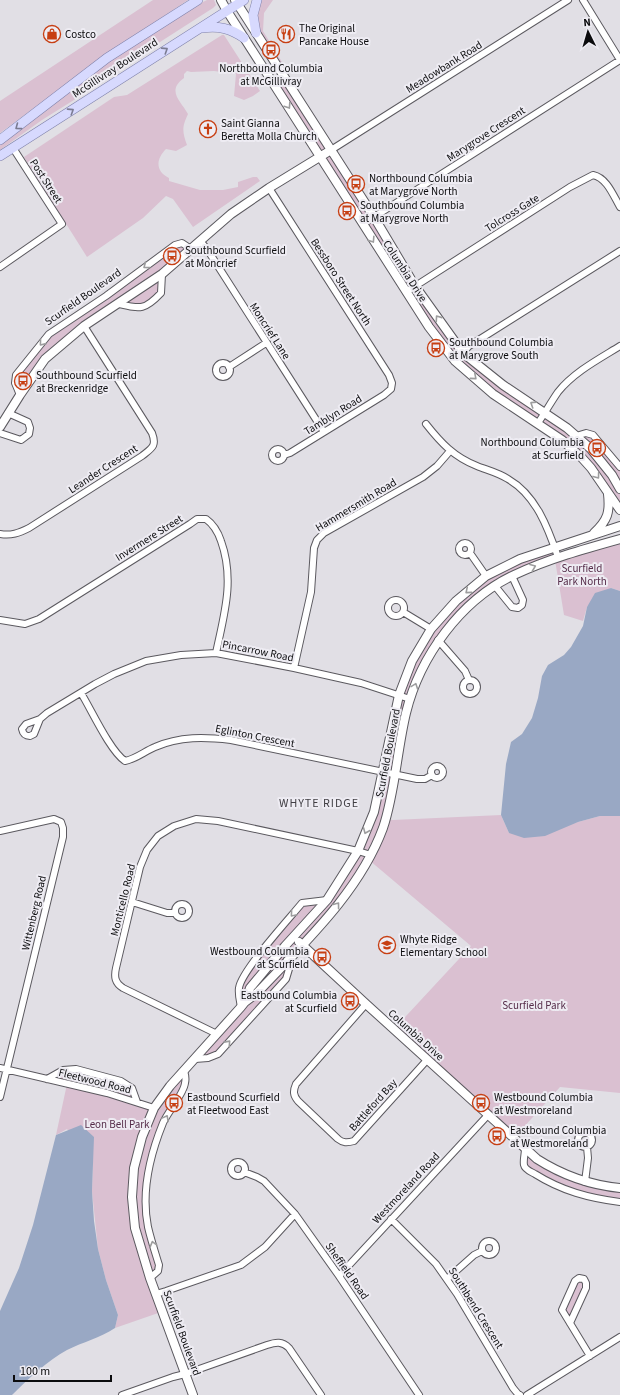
<svg xmlns="http://www.w3.org/2000/svg" width="620" height="1395" viewBox="0 0 620 1395" font-family="'Source Sans 3',sans-serif">
<rect width="100%" height="100%" fill="#e1dfe5"/>
<path fill="#dac0d1" d="M153 0H188L111 52 0 133V101Z
M207 0H214L216 5 213 8 132 60 101 83 42 120 0 150V144L110 61 201 3Z
M260 0H273L264 13 263 31 285 67 281 65 262 36 255 20Z
M222 35H224L260 91 253 96 244 100 234 96 236 74 214 71 191 72 187 71 184 74V78C166 91 181 101 188 114 182 127 182 131 187 145L176 151 166 149C156 159 155 171 169 178V181L200 190H223L238 187V182L253 177H257L260 181 193 227 173 199 166 196 143 218 87 257 24 157 114 97 127 95Z
M286 78 463 353 576 436 593 435 620 467V510L592 468 455 361 274 86Z
M182 243 191 249 162 274 161 293 145 306 119 304 45 359 20 395 16 375 49 334Z
M620 539V591L611 588 587 607 583 621 564 615 555 560 495 586 438 640 406 712 386 819 393 820 501 815 509 833 578 822 600 816H620V1093L560 1087 514 1138 394 1029 471 946 369 860 356 880 287 960 286 979 218 1054 195 1059 240 1007 238 988 244 974 302 903 327 900 374 812 399 695 431 629 486 576 554 547 555 559Z
M76 1069 121 1081 132 1088 137 1102 154 1108 184 1071 185 1083 172 1107 151 1158 146 1211 159 1265 150 1278 164 1311 115 1328 118 1315 106 1280 98 1249 92 1191 93 1165 67 1129 56 1135 67 1084 47 1079 63 1070Z
M525 1149 550 1167 620 1188V1202L568 1191 527 1169Z
M579 1278 586 1283 570 1323 562 1310Z"/>
<path fill="#99a8c4" d="M611 588 620 591V816H600L578 822 545 836 524 838 509 833 501 815 506 764 511 742 522 734 532 718 538 698 542 676 548 665 564 655 571 647 583 626 587 607 595 593Z
M81 1125 94 1137 92 1191 94 1221 98 1249 106 1280 118 1315 115 1328C100 1338 83 1342 67 1350 48 1360 27 1380 12 1395H0V1311L19 1268 33 1225 56 1135Z"/>
<g fill="none" stroke-linecap="round" stroke-linejoin="round">
<g stroke="#5b595f" stroke-width="8">
<path id="street" d="M583 0 620 60
M331 150 568 0
M269 188 389 375 392 383 391 389 384 395 290 453 284 455
M363 224 620 60
M200 241 207 249 324 432
M0 267 62 224 13 148
M406 292 570 187 593 175C607 178 613 195 620 207
M119 304C141 309 145 310 161 293L162 274
M455 361 469 346 620 251
M216 370a7 7 0 1 1 14 0a7 7 0 1 1-14 0Z
M229 367 266 343
M20 395 15 383 16 375 49 334 106 296 175 245 182 243 191 249
M538 423C545 413 551 402 558 392 574 372 599 359 620 346
M426 424C441 443 454 457 477 466 487 470 499 473 508 479 536 495 548 528 558 557
M0 433 21 440 29 434 30 428 28 422 8 413
M576 436 586 433 593 435 620 467
M272 455a6 6 0 1 1 12 0a6 6 0 1 1-12 0Z
M0 534C11 536 19 533 29 528L142 456C152 448 157 446 152 433L84 326
M459 549a6 6 0 1 1 12 0a6 6 0 1 1-12 0Z
M470 553 486 576
M495 586 512 607 518 608 522 605 523 600 512 576
M388 608a8 8 0 1 1 16 0a8 8 0 1 1-16 0Z
M403 612 431 629
M0 620 25 624 39 619 190 524 197 519H206C213 524 218 532 221 541 235 580 224 615 216 653
M438 640 465 671 469 680
M294 668 311 592 314 548 317 540 324 533 423 477 437 466 450 451
M463 687a7 7 0 1 1 14 0a7 7 0 1 1-14 0Z
M81 693C91 709 110 751 125 761 136 759 145 751 155 747 180 736 205 737 231 740L417 779H425L432 775
M40 719 47 713 95 684 114 674 146 661 181 655 216 653 294 668 361 683 410 699
M40 719 34 734 30 736C25 736 23 734 22 729L26 724Z
M431 772a6 6 0 1 1 12 0a6 6 0 1 1-12 0Z
M0 831 54 819 61 822 63 828V837L0 1097
M132 902 167 913H175
M175 911a7 7 0 1 1 14 0a7 7 0 1 1-14 0Z
M366 1004 296 1084C293 1091 293 1095 298 1101L338 1139C343 1143 347 1143 354 1141L427 1060
M241 1007C240 1001 238 994 239 988 241 971 289 919 302 903L327 900
M217 1034 123 988C115 983 114 977 116 968L140 867 147 850 158 836 174 826 196 819 218 821 358 851 371 855
M195 1059 208 1058 218 1054 286 979 289 969 287 960
M0 1068 107 1093 154 1108
M47 1079 63 1070 76 1069 121 1081 132 1088 137 1102
M578 1140a7 7 0 1 1 14 0a7 7 0 1 1-14 0Z
M525 1149C525 1154 523 1160 524 1165 525 1170 532 1172 535 1174 562 1191 589 1198 620 1202
M231 1169a7 7 0 1 1 14 0a7 7 0 1 1-14 0Z
M244 1172 257 1177 264 1181 295 1214 339 1276 419 1395
M585 1182 588 1158 587 1147
M391 1219 436 1264 457 1294 513 1388 518 1394 520 1395
M482 1248a7 7 0 1 1 14 0a7 7 0 1 1-14 0Z
M339 1276 488 1115
M150 1278 158 1271 159 1265C155 1252 151 1240 148 1227 141 1192 150 1155 163 1123 168 1111 184 1094 185 1083 186 1079 185 1074 184 1071
M447 1279 474 1255 482 1251
M156 1294 166 1291 241 1265 265 1247 295 1214
M570 1323 586 1288V1283L584 1279 579 1278 575 1281 562 1310 590 1356
M122 1395 173 1377 185 1374 267 1345C276 1342 282 1341 289 1348L321 1395
M527 1395 620 1337"/>
</g>
<g stroke="#5b595f" stroke-width="10">
<path id="secondary" d="M221 0 227 11 429 327 455 361 493 394 562 440 582 458 591 468 620 510
M235 0 374 217 415 286 463 353 503 385 567 428 591 449 612 475 620 489
M0 427 20 395 45 359 84 326 162 274 231 214 269 188 331 150
M594 533C608 520 610 512 608 494
M299 942 366 1004 537 1159C562 1175 590 1185 620 1188
M245 1002 257 993C303 944 359 893 383 828 395 793 397 750 406 713 420 656 461 600 514 575 548 559 584 549 620 539
M193 1395 150 1278 135 1228 132 1197 134 1168 142 1137 154 1108 170 1086 241 1007 245 1002 250 988 285 946 327 900 358 851 374 812 399 695 412 661 431 629 456 601 486 576 520 559 620 526"/>
</g>
<g stroke="#7f81aa" stroke-width="10">
<path id="primary" d="M202 28C219 26 230 28 244 38
M256 33 253 15 257 0
M0 140 107 58 198 0
M0 156 244 0"/>
</g>
<use href="#street" stroke="#fff" stroke-width="6"/>
<use href="#secondary" stroke="#fff" stroke-width="8"/>
<use href="#primary" stroke="#d7d9fe" stroke-width="9"/>
</g>
<defs><path id="oneway-chevron" d="M-2-3.5L2.5 0L-2 3.5" fill="none" stroke-width="1.6" stroke-linecap="round" stroke-linejoin="round"/></defs>
<g stroke="#7b7c92">
<use href="#oneway-chevron" transform="translate(165 50) rotate(-33)"/>
<use href="#oneway-chevron" transform="translate(71 111) rotate(-33)"/>
<use href="#oneway-chevron" transform="translate(18 127) rotate(143)"/>
</g>
<g stroke="#9d9d9e">
<use href="#oneway-chevron" transform="translate(288 106) rotate(57)"/>
<use href="#oneway-chevron" transform="translate(372 240) rotate(57)"/>
<use href="#oneway-chevron" transform="translate(146 266) rotate(143)"/>
<use href="#oneway-chevron" transform="translate(438 318) rotate(-125)"/>
<use href="#oneway-chevron" transform="translate(42 343) rotate(129)"/>
<use href="#oneway-chevron" transform="translate(474 377) rotate(41)"/>
<use href="#oneway-chevron" transform="translate(533 404) rotate(-147)"/>
<use href="#oneway-chevron" transform="translate(597 476) rotate(54)"/>
<use href="#oneway-chevron" transform="translate(533 567) rotate(-21)"/>
<use href="#oneway-chevron" transform="translate(468 591) rotate(140)"/>
<use href="#oneway-chevron" transform="translate(415 686) rotate(-70)"/>
<use href="#oneway-chevron" transform="translate(366 831) rotate(113)"/>
<use href="#oneway-chevron" transform="translate(337 905) rotate(-53)"/>
<use href="#oneway-chevron" transform="translate(293 914) rotate(130)"/>
<use href="#oneway-chevron" transform="translate(228 1043) rotate(-48)"/>
<use href="#oneway-chevron" transform="translate(166 1118) rotate(-62)"/>
<use href="#oneway-chevron" transform="translate(153 1244) rotate(-105)"/>
</g>
<defs>
<g id="shop-ring" transform="scale(0.9)"><circle r="9.5" fill="#eeecf3" stroke="#c73f13" stroke-width="1.5"/><path d="M-5-2.5h2.3a2.7 3.5 0 0 1 5.4 0H5L5.5 6h-11ZM-1.5-2.5h3a1.5 2.3 0 0 0-3 0Z" fill="#c73f13"/></g>
<g id="restaurant-ring" transform="scale(0.9)"><circle r="9.5" fill="#eeecf3" stroke="#c73f13" stroke-width="1.5"/><path d="M-5-6h1v4h1v-4h1v4h1v-4h1v5L-1.5 .5V6h-2V.5L-5-1ZM5-6V6H3V1.5H1.5Q1.5-4 5-6Z" fill="#c73f13"/></g>
<g id="bus-ring" transform="scale(0.9)"><circle r="9.5" fill="#eeecf3" stroke="#c73f13" stroke-width="1.5"/><path d="M-5-6H5V4H4V6H2V4H-2V6H-4V4H-5ZM-3.5-4V0h7V-4ZM-3.5 1.2v1.5H-2V1.2ZM2 1.2v1.5H3.5V1.2Z" fill="#c73f13"/></g>
<g id="church-ring" transform="scale(0.9)"><circle r="9.5" fill="#eeecf3" stroke="#c73f13" stroke-width="1.5"/><path d="M-1.2-6h2.4v3.5h3.3v2.4h-3.3V6h-2.4V-.1h-3.3v-2.4h3.3Z" fill="#c73f13"/></g>
<g id="school-ring" transform="scale(0.9)"><circle r="9.5" fill="#eeecf3" stroke="#c73f13" stroke-width="1.5"/><path d="M0-5L7-2L0 1L-7-2ZM-4 1L0 2.5L4 1V4Q0 6-4 4Z" fill="#c73f13"/></g>
</defs>
<g fill-rule="evenodd">
<use href="#shop-ring" x="52" y="34"/>
<use href="#restaurant-ring" x="286" y="34"/>
<use href="#bus-ring" x="271" y="50"/>
<use href="#church-ring" x="208" y="129"/>
<use href="#bus-ring" x="356" y="184"/>
<use href="#bus-ring" x="347" y="211"/>
<use href="#bus-ring" x="172" y="256"/>
<use href="#bus-ring" x="436" y="348"/>
<use href="#bus-ring" x="23" y="381"/>
<use href="#bus-ring" x="597" y="448"/>
<use href="#school-ring" x="387" y="945"/>
<use href="#bus-ring" x="322" y="957"/>
<use href="#bus-ring" x="350" y="1001"/>
<use href="#bus-ring" x="174" y="1103"/>
<use href="#bus-ring" x="481" y="1103"/>
<use href="#bus-ring" x="497" y="1136"/>
</g>
<g text-anchor="middle" dominant-baseline="central" stroke-width="4" stroke-linejoin="round" paint-order="stroke">
<g font-size="11" fill="#0b0b0d" stroke="#eeecf3" text-anchor="start">
<text x="299" y="28">The Original<tspan x="299" dy="13">Pancake House</tspan></text>
<text x="65" y="34">Costco</text>
<text x="271" y="68" text-anchor="middle">Northbound Columbia<tspan x="271" dy="13">at McGillivray</tspan></text>
<text x="221" y="123">Saint Gianna<tspan x="221" dy="13">Beretta Molla Church</tspan></text>
<text x="369" y="178">Northbound Columbia<tspan x="369" dy="13">at Marygrove North</tspan></text>
<text x="360" y="205">Southbound Columbia<tspan x="360" dy="13">at Marygrove North</tspan></text>
<text x="185" y="250">Southbound Scurfield<tspan x="185" dy="13">at Moncrief</tspan></text>
<text x="449" y="342">Southbound Columbia<tspan x="449" dy="13">at Marygrove South</tspan></text>
<text x="36" y="375">Southbound Scurfield<tspan x="36" dy="13">at Breckenridge</tspan></text>
<text x="584" y="442" text-anchor="end">Northbound Columbia<tspan x="584" dy="13">at Scurfield</tspan></text>
<text x="400" y="939">Whyte Ridge<tspan x="400" dy="13">Elementary School</tspan></text>
<text x="309" y="951" text-anchor="end">Westbound Columbia<tspan x="309" dy="13">at Scurfield</tspan></text>
<text x="337" y="995" text-anchor="end">Eastbound Columbia<tspan x="337" dy="13">at Scurfield</tspan></text>
<text x="187" y="1097">Eastbound Scurfield<tspan x="187" dy="13">at Fleetwood East</tspan></text>
<text x="494" y="1097">Westbound Columbia<tspan x="494" dy="13">at Westmoreland</tspan></text>
<text x="510" y="1130">Eastbound Columbia<tspan x="510" dy="13">at Westmoreland</tspan></text>
</g>
<g font-size="11" fill="#0b0b0d" stroke="#eeecf3">
<text transform="translate(444 67) rotate(-32)">Meadowbank Road</text>
<text transform="translate(115 68) rotate(-33)">McGillivray Boulevard</text>
<text transform="translate(486 134) rotate(-33)">Marygrove Crescent</text>
<text transform="translate(46 181) rotate(57)">Post Street</text>
<text transform="translate(512 213) rotate(-32)">Tolcross Gate</text>
<text transform="translate(405 271) rotate(57)">Columbia Drive</text>
<text transform="translate(341 282) rotate(57)">Bessboro Street North</text>
<text transform="translate(83 297) rotate(-35)">Scurfield Boulevard</text>
<text transform="translate(270 331) rotate(57)">Moncrief Lane</text>
<text transform="translate(333 415) rotate(-32)">Tamblyn Road</text>
<text transform="translate(103 469) rotate(-33)">Leander Crescent</text>
<text transform="translate(356 505) rotate(-31)">Hammersmith Road</text>
<text transform="translate(149 538) rotate(-32)">Invermere Street</text>
<text transform="translate(258 651) rotate(11)">Pincarrow Road</text>
<text transform="translate(255 736) rotate(11)">Eglinton Crescent</text>
<text transform="translate(388 753) rotate(-79)">Scurfield Boulevard</text>
<text transform="translate(123 900) rotate(-76)">Monticello Road</text>
<text transform="translate(34 913) rotate(-77)">Wittenberg Road</text>
<text transform="translate(416 1035) rotate(42)">Columbia Drive</text>
<text transform="translate(95 1081) rotate(14)">Fleetwood Road</text>
<text transform="translate(373 1105) rotate(-48)">Battleford Bay</text>
<text transform="translate(406 1188) rotate(-47)">Westmoreland Road</text>
<text transform="translate(347 1271) rotate(55)">Sheffield Road</text>
<text transform="translate(476 1308) rotate(58)">Southbend Crescent</text>
<text transform="translate(182 1333) rotate(70)">Scurfield Boulevard</text>
</g>
<g font-size="11" fill="#552c49" stroke="#eeecf3">
<text x="582" y="568">Scurfield<tspan x="582" dy="13">Park North</tspan></text>
<text x="534" y="1005">Scurfield Park</text>
<text x="117" y="1124">Leon Bell Park</text>
</g>
<g font-size="12" letter-spacing="1" fill="#413f44" stroke="#eeecf3">
<text x="319" y="803">WHYTE RIDGE</text>
</g>
</g>
<g transform="translate(588 32) rotate(355)" stroke="#eeecf3" stroke-width="3" paint-order="stroke">
<path d="M0-3L7 15L0 10L-7 15Z" fill="#0b0b0d"/>
<text y="-6" font-size="11" font-weight="bold" text-anchor="middle" fill="#0b0b0d">N</text>
</g>
<path d="M14 1375v6h97v-6" fill="none" stroke="#0b0b0d" stroke-width="2"/>
<text x="20" y="1375" font-size="12" fill="#0b0b0d" stroke="#eeecf3" stroke-width="3" paint-order="stroke">100 m</text>
</svg>
